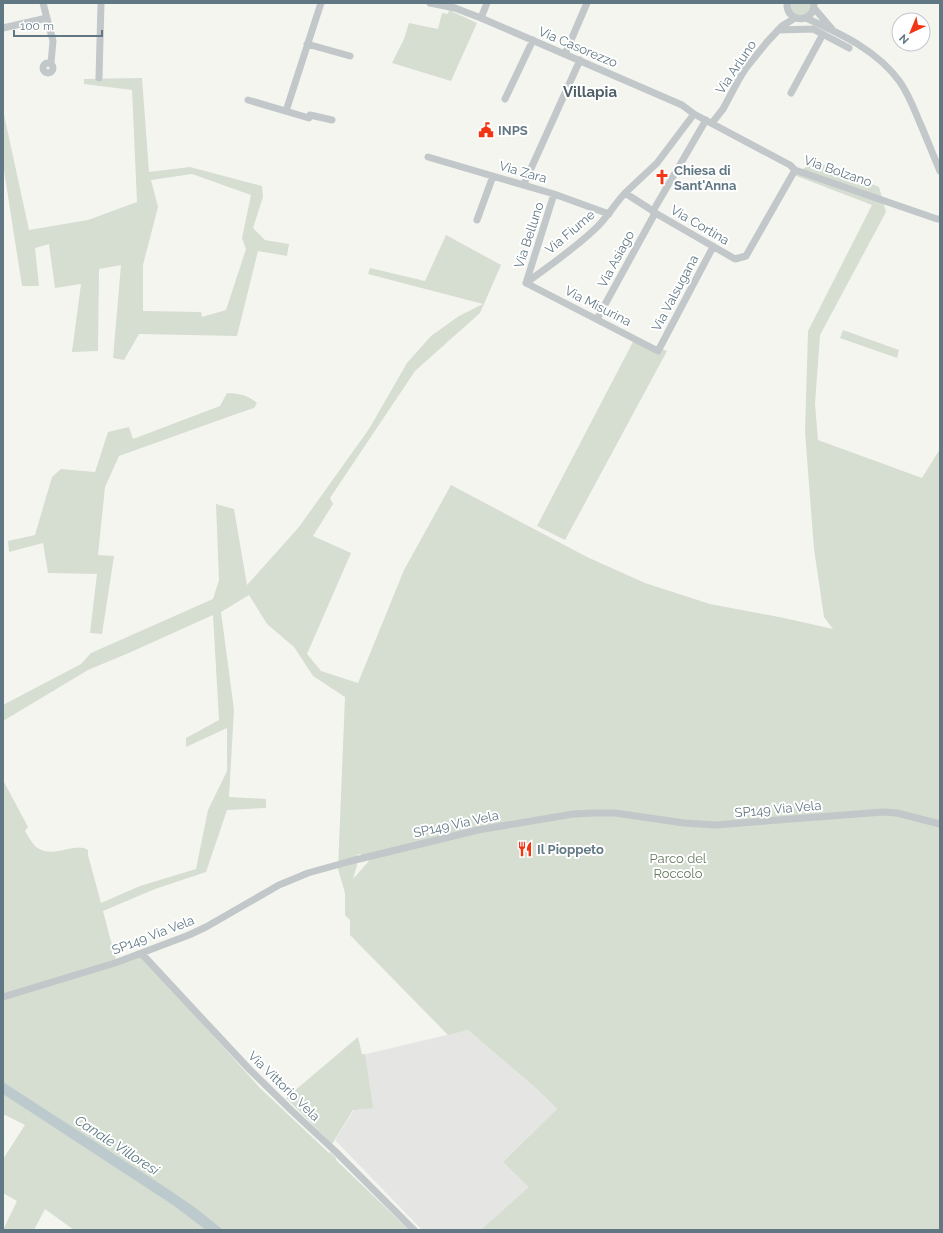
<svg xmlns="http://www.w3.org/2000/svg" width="943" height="1233" viewBox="0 0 943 1233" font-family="Raleway,sans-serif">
<rect width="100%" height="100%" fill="#f5f5f0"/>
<path fill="#e5e6e4" d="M468 1030 538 1090 557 1109 506 1159 538 1190 496 1230H422L335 1140 354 1110 365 1054 362 1055Z"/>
<path fill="#d6ddd1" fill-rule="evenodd" d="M789 3H813V8L805 17 793 15Z
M449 10 477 23 451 81 392 63 404 39 409 23 438 29 442 13 448 14Z
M142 78 149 172 190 167 262 186 263 197 253 228 265 240 289 244 287 256 258 251 237 336 139 334 124 360 113 358 121 265 99 269 98 351 72 352 81 284 55 288 49 244 35 248 39 286H22L3 164V110L29 230 88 220 137 202 132 90 84 84V79ZM192 174 251 195 242 238 246 249 226 310 202 317 201 312 143 311V265L158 207 151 180Z
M815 161 879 187 886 212 820 335 815 404 818 440 922 478 940 449V1230H481L529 1187 503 1162 557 1109 538 1090 468 1030 448 1035 350 935V920L345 915V893L338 869 345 697 313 676 294 647 267 624 249 595 221 612 234 710 229 797 266 799V808L227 810 206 872 155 889 103 911 116 960 138 952 260 1088 329 1153 330 1152 336 1158V1160L409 1230H74L45 1209 34 1230H3L17 1201 3 1193V1159L25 1125 3 1114V780L28 827 25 831C28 836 32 843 36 847 54 860 75 841 88 850V855L101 903 140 886 196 869 208 810 227 771V728L186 747V738L219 720 213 615 131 652 88 670 3 721V705L81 664 91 653 213 599 219 580 216 504 234 509 247 585 299 527 369 429 407 363 431 336 459 316 483 304 368 274 370 268 425 281 446 235 501 265 480 313 415 371 330 498 333 504 313 536 351 553 307 654 321 671 358 683 404 570 451 485 587 557 645 583 710 604 784 618 833 629 824 617 814 549 805 432 808 331 872 205 794 175ZM360 854 369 861 353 879 357 865V855Z
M843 330 899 350 897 358 840 338Z
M635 338 667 351 565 540 537 526Z
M227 393C241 394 246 394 257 403L254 408 239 413 119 456 105 487 98 555 114 556 102 634 90 633 97 574 48 573 43 543 9 552 8 541 35 535 52 477 61 469 95 472 108 432 129 427 133 439 220 406Z
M358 1037 362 1054H365L373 1108 353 1110 332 1144 286 1098Z"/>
<path fill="#bccace" d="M3 1082 171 1191 197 1209 223 1230H206L173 1205 3 1094Z"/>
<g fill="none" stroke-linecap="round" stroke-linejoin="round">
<path stroke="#c2c7c9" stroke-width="7" d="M43 3 53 41 51 63
M430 3 455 8 481 18 682 105 694 114 790 165 795 170 937 219H940
M787 3C786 24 815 24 814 3
M814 8 832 29
M481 18 487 3
M806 18C841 34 877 50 900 82 909 95 914 109 920 123 927 139 933 155 940 171
M3 28 47 18
M778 30 813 29 849 48
M307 44 350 56
M565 54 587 3
M43 68a5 5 0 1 1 10 0a5 5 0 1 1-10 0Z
M99 78 101 3
M791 93 823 34
M505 99 533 40
M248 100 309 118 310 115 332 120
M286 111 321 3
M694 114 657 163 625 193 653 211 706 120
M712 123 723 109 738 81 746 68 767 42 782 26 795 18
M428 157 554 194 609 214
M524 184 580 60
M653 211 657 214 735 259 746 256 795 170
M477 220 493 176
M526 283 658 351 713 247
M526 283C549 266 574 249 595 229 606 219 614 205 625 193
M526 283 554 194
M597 319 654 215 653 211
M142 954 250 1070 292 1111 335 1151 414 1230
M3 997 115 963 189 935 206 927 279 885 308 873 351 861 478 830 573 814 594 813H615L684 823 715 825 883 812 897 813 940 824"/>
</g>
<defs>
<g id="civic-bare" transform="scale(1.2)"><path d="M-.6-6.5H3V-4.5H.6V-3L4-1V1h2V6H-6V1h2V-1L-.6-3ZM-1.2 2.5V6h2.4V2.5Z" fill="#f23514" stroke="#fff" stroke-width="2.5" paint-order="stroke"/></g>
<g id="church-bare" transform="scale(1.2)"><path d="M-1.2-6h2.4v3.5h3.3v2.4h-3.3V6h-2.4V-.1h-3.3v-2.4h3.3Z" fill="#f23514" stroke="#fff" stroke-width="2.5" paint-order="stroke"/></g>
<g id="restaurant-bare" transform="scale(1.2)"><path d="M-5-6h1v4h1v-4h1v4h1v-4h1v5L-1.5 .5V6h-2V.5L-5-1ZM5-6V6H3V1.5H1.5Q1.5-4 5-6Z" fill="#f23514" stroke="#fff" stroke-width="2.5" paint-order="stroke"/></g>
</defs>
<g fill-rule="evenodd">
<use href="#civic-bare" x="486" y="130"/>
<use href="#church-bare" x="662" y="177"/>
<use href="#restaurant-bare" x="525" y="849"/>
</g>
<g text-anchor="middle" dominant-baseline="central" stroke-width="4" stroke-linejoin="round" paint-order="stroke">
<g font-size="13" fill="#617884" stroke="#fff">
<text transform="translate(578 47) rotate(23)">Via Casorezzo</text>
<text transform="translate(736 67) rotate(-56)">Via Arluno</text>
<text transform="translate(838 171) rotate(19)">Via Bolzano</text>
<text transform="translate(523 172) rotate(16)">Via Zara</text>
<text transform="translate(700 225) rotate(30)">Via Cortina</text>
<text transform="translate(570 232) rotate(-40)">Via Fiume</text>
<text transform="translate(529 235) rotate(-72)">Via Belluno</text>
<text transform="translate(616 259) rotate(-62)">Via Asiago</text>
<text transform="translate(675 293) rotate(-62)">Via Valsugana</text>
<text transform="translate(598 306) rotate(27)">Via Misurina</text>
<text transform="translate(778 809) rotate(-5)">SP149 Via Vela</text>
<text transform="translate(456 824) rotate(-12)">SP149 Via Vela</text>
<text transform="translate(153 935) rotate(-21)">SP149 Via Vela</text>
<text transform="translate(284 1086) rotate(44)">Via Vittorio Vela</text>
</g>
<g font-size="13" font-weight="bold" fill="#617884" stroke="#fff" text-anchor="start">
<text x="498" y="130">INPS</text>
<text x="674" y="170">Chiesa di<tspan x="674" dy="15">Sant'Anna</tspan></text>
<text x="537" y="849">Il Pioppeto</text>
</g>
<g font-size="13" fill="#687b61" stroke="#fff">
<text x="678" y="858">Parco del<tspan x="678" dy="15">Roccolo</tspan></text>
</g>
<g font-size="14" font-style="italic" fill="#5c7b82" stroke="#fff">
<text transform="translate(117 1145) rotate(33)">Canale Villoresi</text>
</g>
<g font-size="15" font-weight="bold" fill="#506069" stroke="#fff">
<text x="590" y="92">Villapia</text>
</g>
</g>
<rect width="943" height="1233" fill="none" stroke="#617884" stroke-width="8"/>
<g transform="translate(911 32) rotate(224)"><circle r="19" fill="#ffffff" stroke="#c0c9ce"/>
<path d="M0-3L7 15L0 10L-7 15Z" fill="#f23514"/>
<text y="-6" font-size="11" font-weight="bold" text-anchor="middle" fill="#617884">N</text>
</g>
<path d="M14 30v6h88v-6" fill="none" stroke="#617884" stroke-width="2"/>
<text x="20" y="30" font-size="12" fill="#617884" stroke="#ffffff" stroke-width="3" paint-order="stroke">100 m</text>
</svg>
